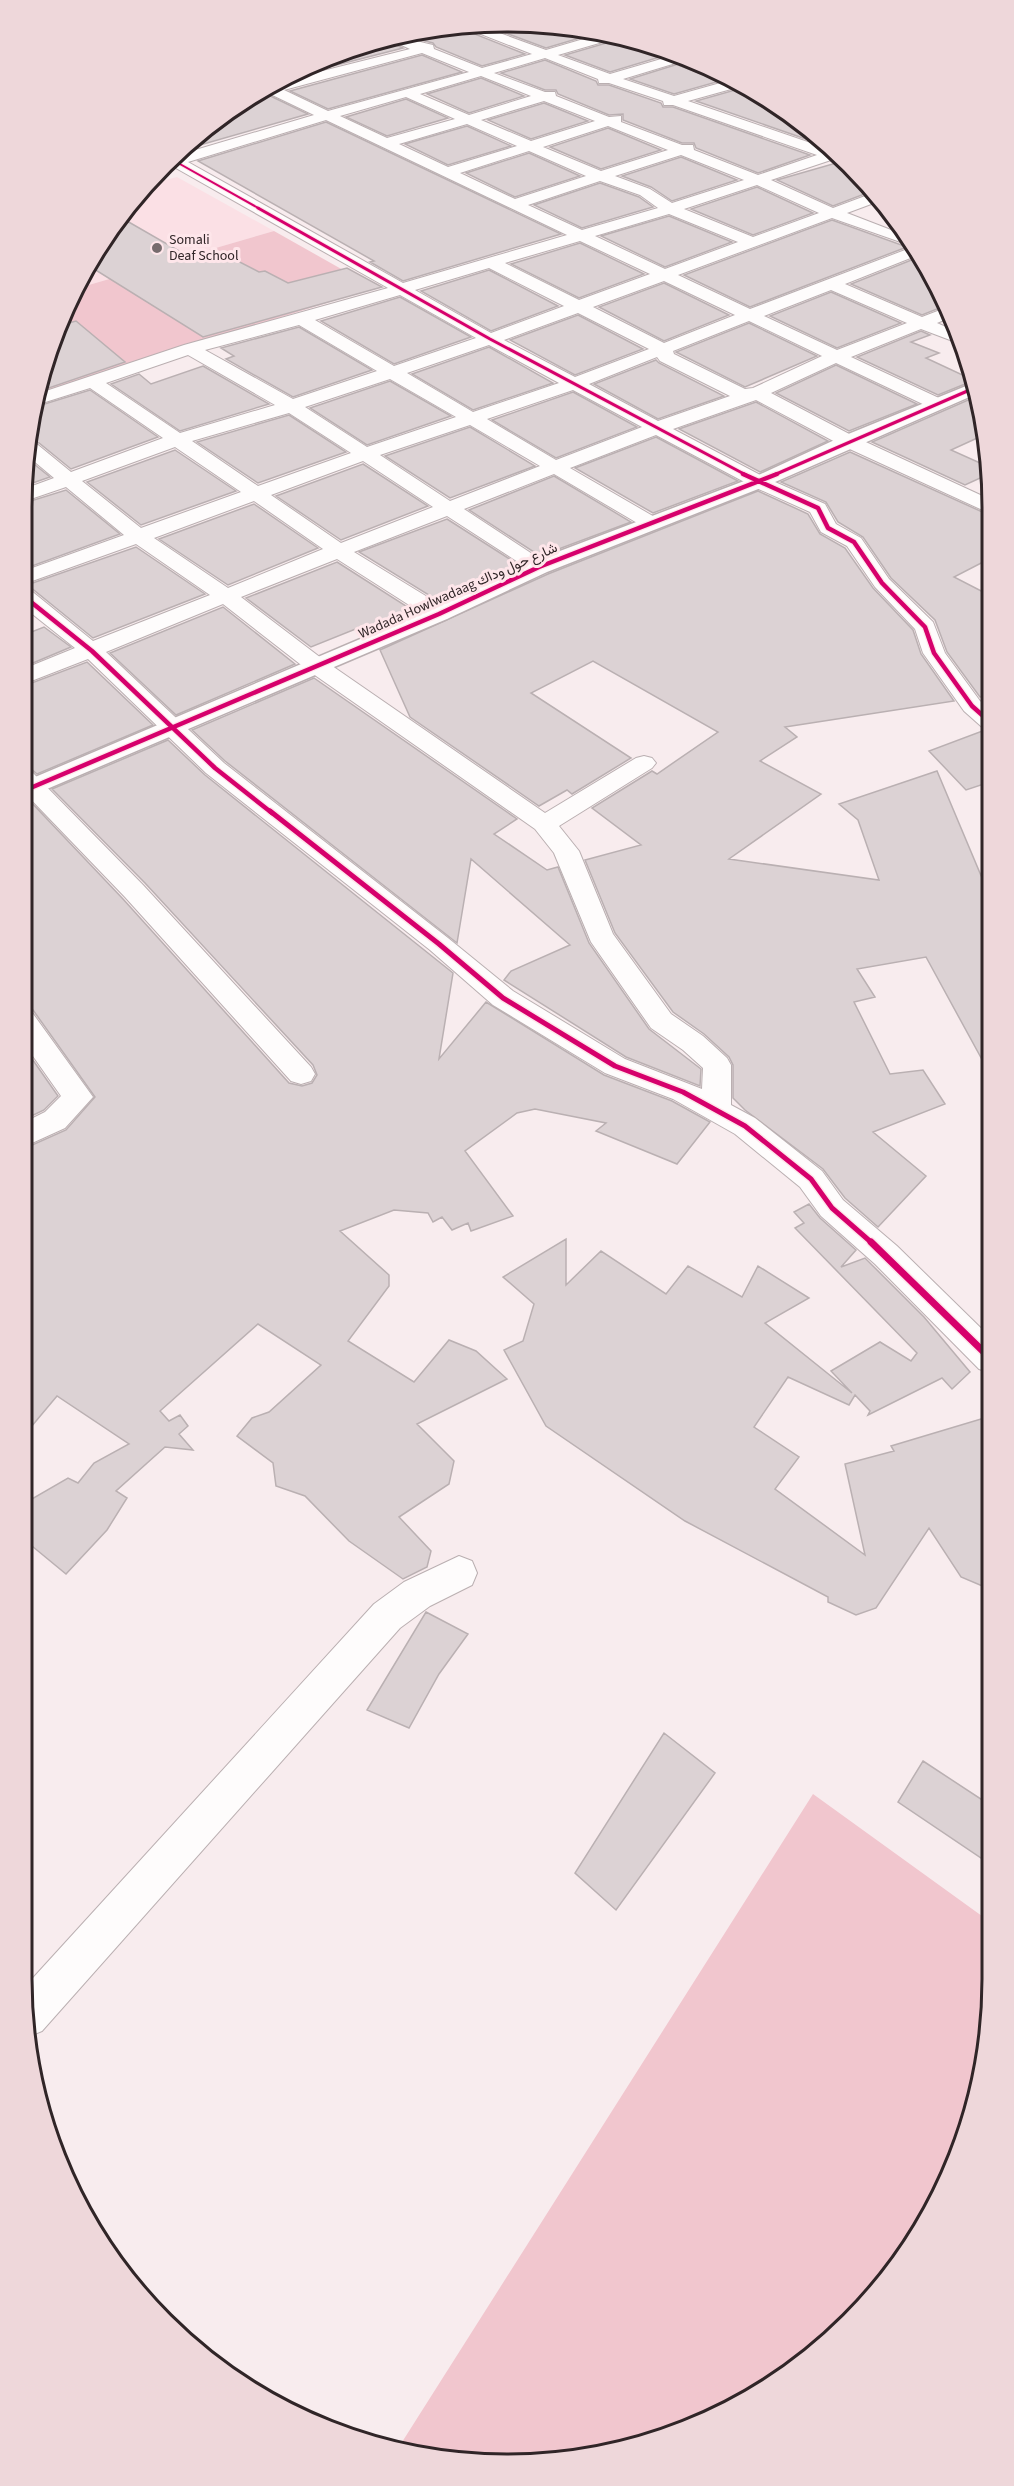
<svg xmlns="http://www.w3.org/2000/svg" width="1014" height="2486" viewBox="0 0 1014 2486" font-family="'Source Sans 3',Vazirmatn,sans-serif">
<rect width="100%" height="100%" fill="#f8ecee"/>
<path fill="#fbe0e5" d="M177 177 274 231 75 289 86 264 142 186Z"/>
<path fill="#f1c6ce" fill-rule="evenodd" d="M274 231 375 288 40 392 47 351 75 289ZM214 253 228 261 234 259 259 272 265 271 273 275 284 309 200 335 117 281Z
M813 1794 993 1924V1979L967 2135 892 2275 777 2383 693 2428 602 2456 443 2461 397 2450Z"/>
<path fill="#dcd2d4" stroke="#bab0b2" stroke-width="1.5" d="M476 22 570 25 600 32 546 48Z
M456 25 457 27 525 54 482 66 436 47 433 43 409 37Z
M613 41 660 57 610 72 565 55Z
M389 42 403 48 278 80 292 71 329 57Z
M422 55 462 72 328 109 290 91Z
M545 60 596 81 598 85H609L661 103 663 107H673L810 155 758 173 696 148 694 143H682L623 120V114L609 115 558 94 556 90H545L501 73Z
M691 60 695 62 681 66 720 81 674 94 630 79Z
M481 78 524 96 469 113 427 94Z
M742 88 777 103 826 146 696 101Z
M260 91 308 114 179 151 211 122Z
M406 99 448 118 387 136 346 117Z
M544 103 588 121 531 139 488 120Z
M326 122 561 234 403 281 370 262 374 261 198 161Z
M467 126 511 146 448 165 405 144Z
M608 128 661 150 601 169 550 147Z
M529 153 580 176 515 197 466 173Z
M681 157 737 180 672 201 651 187 622 176Z
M843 161 875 190 833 206 777 180Z
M600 183 639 197 653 207 582 228 534 205Z
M757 187 813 213 753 235 691 209Z
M669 216 732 242 665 267 601 236Z
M120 217 193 259 214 253 228 261 234 259 259 272 265 271 288 283 347 268 382 287 203 337 86 264Z
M832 220 907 247 750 307 684 275Z
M580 243 644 274 579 298 511 264Z
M919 257 943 292 947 305 922 315 851 284Z
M489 270 558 306 491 331 421 291Z
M664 283 729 315 664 341 599 307Z
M831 292 901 323 837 348 770 316Z
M400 297 471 337 394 364 321 321Z
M578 315 643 349 575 375 510 340Z
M76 321 125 362 40 391 47 351 58 326Z
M749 323 817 356 745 387 676 352Z
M299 327 372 370 293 397 226 359 234 356 221 348Z
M921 331 930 335 911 342 939 353 926 358 969 378 970 382 938 395 857 357Z
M489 347 553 383 473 410 412 374Z
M656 360 659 363 724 396 658 419 594 384Z
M836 365 917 404 849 431 776 393Z
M203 366 269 404 180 431 111 384 139 374 151 384Z
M390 381 451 416 367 445 310 408Z
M90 390 158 437 71 469 39 443 32 441 38 406Z
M573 392 637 427 556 458 492 420Z
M975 397 986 434 951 450 989 467V474L965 485 872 442Z
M756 402 828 441 760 472 679 429Z
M289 415 346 452 258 483 197 442Z
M470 427 535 466 450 498 385 456Z
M656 437 738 481 653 513 575 468Z
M175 450 236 491 141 525 87 482Z
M850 452 989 515V559L954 577 989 595V696L980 697 947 652 935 620 891 578 863 537 838 522 826 502 781 482Z
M29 460 50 477 24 486Z
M363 464 428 506 341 540 276 496Z
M554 476 631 522 540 556 469 510Z
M66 490 120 534 21 570V504Z
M758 491 808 514 820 534 845 548 873 588 913 630 921 654 954 701 785 727 797 737 760 761 821 794 729 859 879 880 858 820 839 804 937 771 990 897 991 1076 926 957 857 969 875 997 854 1002 890 1074 923 1070 945 1104 873 1132 926 1176 878 1227 845 1198 823 1169 745 1110 733 1098V1065L729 1057 704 1034 673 1012 615 933 585 860 641 845 592 808 652 771 657 774 718 732 593 661 531 693 631 758 572 794 567 790 539 806 410 717 380 650 548 574Z
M254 504 318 548 228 585 159 539Z
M447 519 519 565 440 602 359 552Z
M136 547 205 594 93 638 30 587 24 586Z
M337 562 417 613 371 632 368 624 311 647 246 598Z
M223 607 295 664 176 715 110 653Z
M44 627 71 647 21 668V636Z
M87 662 153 725 37 774 30 768 21 766V687Z
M314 678 517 819 494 834 547 870 558 867 589 943 649 1029 701 1069 700 1086 626 1057 504 980 511 971 570 945 471 859 457 943 225 761 192 730Z
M985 730 990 731V782L966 790 929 751Z
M168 740 205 775 453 973 439 1059 486 1002 604 1075 672 1101 710 1122 677 1164 596 1131 606 1123 535 1109 517 1113 465 1151 513 1216 471 1231 468 1223 452 1230 442 1217 433 1222 428 1213 394 1210 340 1231 389 1275V1286L348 1341 414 1382 449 1340 476 1351 507 1379 417 1424 454 1461 449 1484 399 1517 431 1551 427 1567 403 1579 349 1541 305 1496 276 1486 273 1463 237 1436 252 1418 269 1412 321 1365 258 1324 160 1411 169 1421 180 1415 188 1426 179 1434 193 1450 165 1447 116 1491 127 1498 107 1530 66 1574 21 1537V1515L30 1500 68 1478 78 1483 94 1463 129 1444 57 1396 21 1439V1150L66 1130 95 1097 33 1010 21 1006V802L28 799 123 899 289 1083 302 1086 312 1083 317 1075 313 1065 145 883 52 789Z
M21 1043 58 1096 44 1110 21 1121Z
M809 1204 820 1218 856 1250 841 1267 865 1258 924 1317 970 1372 952 1389 942 1378 868 1415 870 1411 855 1395 849 1405 788 1377 754 1427 799 1457 775 1489 865 1555 845 1464 894 1451 891 1446 991 1416 992 1590 961 1577 929 1528 876 1608 856 1615 828 1602V1597L685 1521 546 1426 504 1350 523 1341 534 1304 503 1277 566 1239V1285L601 1251 666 1294 688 1266 742 1297 758 1266 809 1298 765 1323 852 1393 831 1371 880 1342 911 1361 917 1353 795 1228 804 1223 794 1212Z
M426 1612 468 1634 439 1674 409 1728 367 1710Z
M664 1733 715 1773 616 1910 575 1873Z
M923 1761 993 1807V1866L898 1802Z"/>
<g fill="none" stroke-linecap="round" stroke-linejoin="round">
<g stroke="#baafb1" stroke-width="2">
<path id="minor" d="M472 23 546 50 604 33 658 45 689 59 623 79 674 96 731 80 742 86 688 101 831 150 841 160H831L771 180 833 208 876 192 882 200 847 213 904 235 912 246 832 218 678 275 750 309 913 247 918 255 845 284 922 317 948 307 951 317 937 323 955 331 958 343 921 329 851 357 941 399 944 403 941 407H929L836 363 771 393 855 437 989 499V513L841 445 756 400 673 429 766 478 825 504 836 524 861 538 889 579 933 622 945 653 980 701 990 709V729L982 727 964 711 923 653 915 629 875 587 847 546 821 532 810 512 752 486 656 435 570 468 658 519 661 523 658 527H644L554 474 464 509 546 563 549 567 546 571H532L447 516 354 552 447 609 450 614 447 619H431L337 559 241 597 325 661 545 813 636 758 644 756 652 758 656 763 652 768 559 826 579 851 613 934 671 1014 703 1036 727 1058 731 1065V1105L755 1118 822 1171 843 1200 897 1246 991 1338V1373L979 1369 875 1264 821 1216 800 1187 735 1134 673 1099 605 1073 493 1005 430 950 206 773 88 659 21 685V670L75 648 21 605V588L29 589 93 641 210 595 136 544 21 585V572L124 535 66 487 22 502 24 489 54 478 29 457 31 443 38 445 71 472 163 438 90 388 39 404 40 393 184 345 388 288 174 167 161 168 175 156 314 115 262 90 271 84 410 49 384 37C401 34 416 42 433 45L434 49 482 68 532 54 458 25ZM613 39 668 57 610 74 558 55ZM422 53 469 72 328 111 284 90ZM545 58 598 79 599 83H609L663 101 664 105H673L817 155 758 175 694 150 693 145H682L621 122V116L609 117 556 96 555 92H545L494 73ZM481 76 531 96 469 115 420 94ZM406 97 455 119 387 138 340 116ZM544 101 595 121 531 141 481 120ZM326 120 567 235 403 283 188 162ZM467 124 517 146 448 167 399 144ZM608 126 668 150 601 171 543 147ZM529 151 586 176 515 199 460 173ZM681 155 744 180 672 203 650 189 615 176ZM600 181 640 195 658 208 582 230 528 205ZM757 185 819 213 753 237 684 209ZM669 214 738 242 665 269 595 236ZM580 241 650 274 579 300 505 263ZM489 268 564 306 491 333 415 290ZM664 281 735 315 664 343 593 307ZM831 290 907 323 837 350 764 316ZM400 295 476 338 394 366 315 320ZM578 313 649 349 575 377 504 340ZM749 321 822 356 753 388 745 389 674 354 673 351ZM299 325 377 371 293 399 205 350ZM489 345 559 383 473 412 407 373ZM188 355 275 405 180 433 106 383ZM657 357 660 361 730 396 658 421 589 384ZM390 379 456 417 367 447 305 407ZM573 390 642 427 556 460 487 419ZM289 413 351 453 258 486 192 441ZM470 425 540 466 450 501 380 455ZM175 447 241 492 141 528 82 481ZM363 461 433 507 341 543 271 495ZM254 501 323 549 228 588 154 538ZM223 604 309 671 535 829 554 853 591 942 651 1028 683 1050 703 1068 702 1089 625 1059 513 991 448 938 224 763 106 652Z
M21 768 30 770 143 885 311 1067 315 1074 311 1081 301 1084 291 1081 125 897 21 789Z
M21 1008 31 1011 93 1097 65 1128 21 1148V1124L45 1112 61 1096 21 1039Z
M459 1556 472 1561 477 1573 472 1585 430 1606 400 1628 42 2031 30 2036 23 1989 374 1604 404 1582Z"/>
</g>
<g stroke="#baafb1" stroke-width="3">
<path id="tertiary" d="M971 384 974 395 766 486 547 572 447 619 21 800V783L431 609 531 562 752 478 841 437Z"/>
</g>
<use href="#minor" fill="#fefcfc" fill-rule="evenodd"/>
<use href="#tertiary" fill="#fefcfc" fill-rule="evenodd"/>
<g stroke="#fee6ea" stroke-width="4">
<path id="cycleway-far4" d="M171 159 260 209"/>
</g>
<g stroke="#fee6ea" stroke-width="5">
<path id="cycleway-far3" d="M258 208 490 339 746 475
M774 475 972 389"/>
</g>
<g stroke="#fee6ea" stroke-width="7">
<path id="cycleway-far2" d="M743 474 818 508 828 528 854 542 882 583 925 627 934 653 972 706 990 722
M21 594 92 651 215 768 272 813
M21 792 439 614 539 567 777 474"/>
</g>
<g stroke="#fee6ea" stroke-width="8">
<path id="cycleway-far1" d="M270 811 439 944 503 998 615 1066 683 1092 745 1126 811 1179 832 1208 872 1243"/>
</g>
<g stroke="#fee6ea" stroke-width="10">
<path id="cycleway" d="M871 1242 991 1359"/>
</g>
<use href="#cycleway-far4" stroke="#d6006c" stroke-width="2"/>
<use href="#cycleway-far3" stroke="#d6006c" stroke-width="3"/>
<use href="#cycleway-far2" stroke="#d6006c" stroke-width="4.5"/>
<use href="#cycleway-far1" stroke="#d6006c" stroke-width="5"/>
<use href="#cycleway" stroke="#d6006c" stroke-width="7"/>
</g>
<circle fill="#766b6d" stroke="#fee6ea" stroke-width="2" cx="157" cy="248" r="6"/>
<g text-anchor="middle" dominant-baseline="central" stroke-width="6" stroke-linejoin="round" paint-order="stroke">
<g font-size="14" fill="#302527" stroke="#fee6ea" text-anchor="start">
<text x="169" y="240">Somali<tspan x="169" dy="16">Deaf School</tspan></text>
</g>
<g font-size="14" fill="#302527" stroke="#fee6ea">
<text transform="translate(458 591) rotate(-24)">Wadada Howlwadaag شارع حول وداك</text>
</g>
</g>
<path d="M0 0H1014V2486H0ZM507 32H507A475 475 0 0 1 982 507V1979A475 475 0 0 1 507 2454H507A475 475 0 0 1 32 1979V507A475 475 0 0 1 507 32Z" fill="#eed7da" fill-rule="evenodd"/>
<path fill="none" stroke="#302527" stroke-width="3" d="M507 32H507A475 475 0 0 1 982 507V1979A475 475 0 0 1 507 2454H507A475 475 0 0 1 32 1979V507A475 475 0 0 1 507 32Z"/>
</svg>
